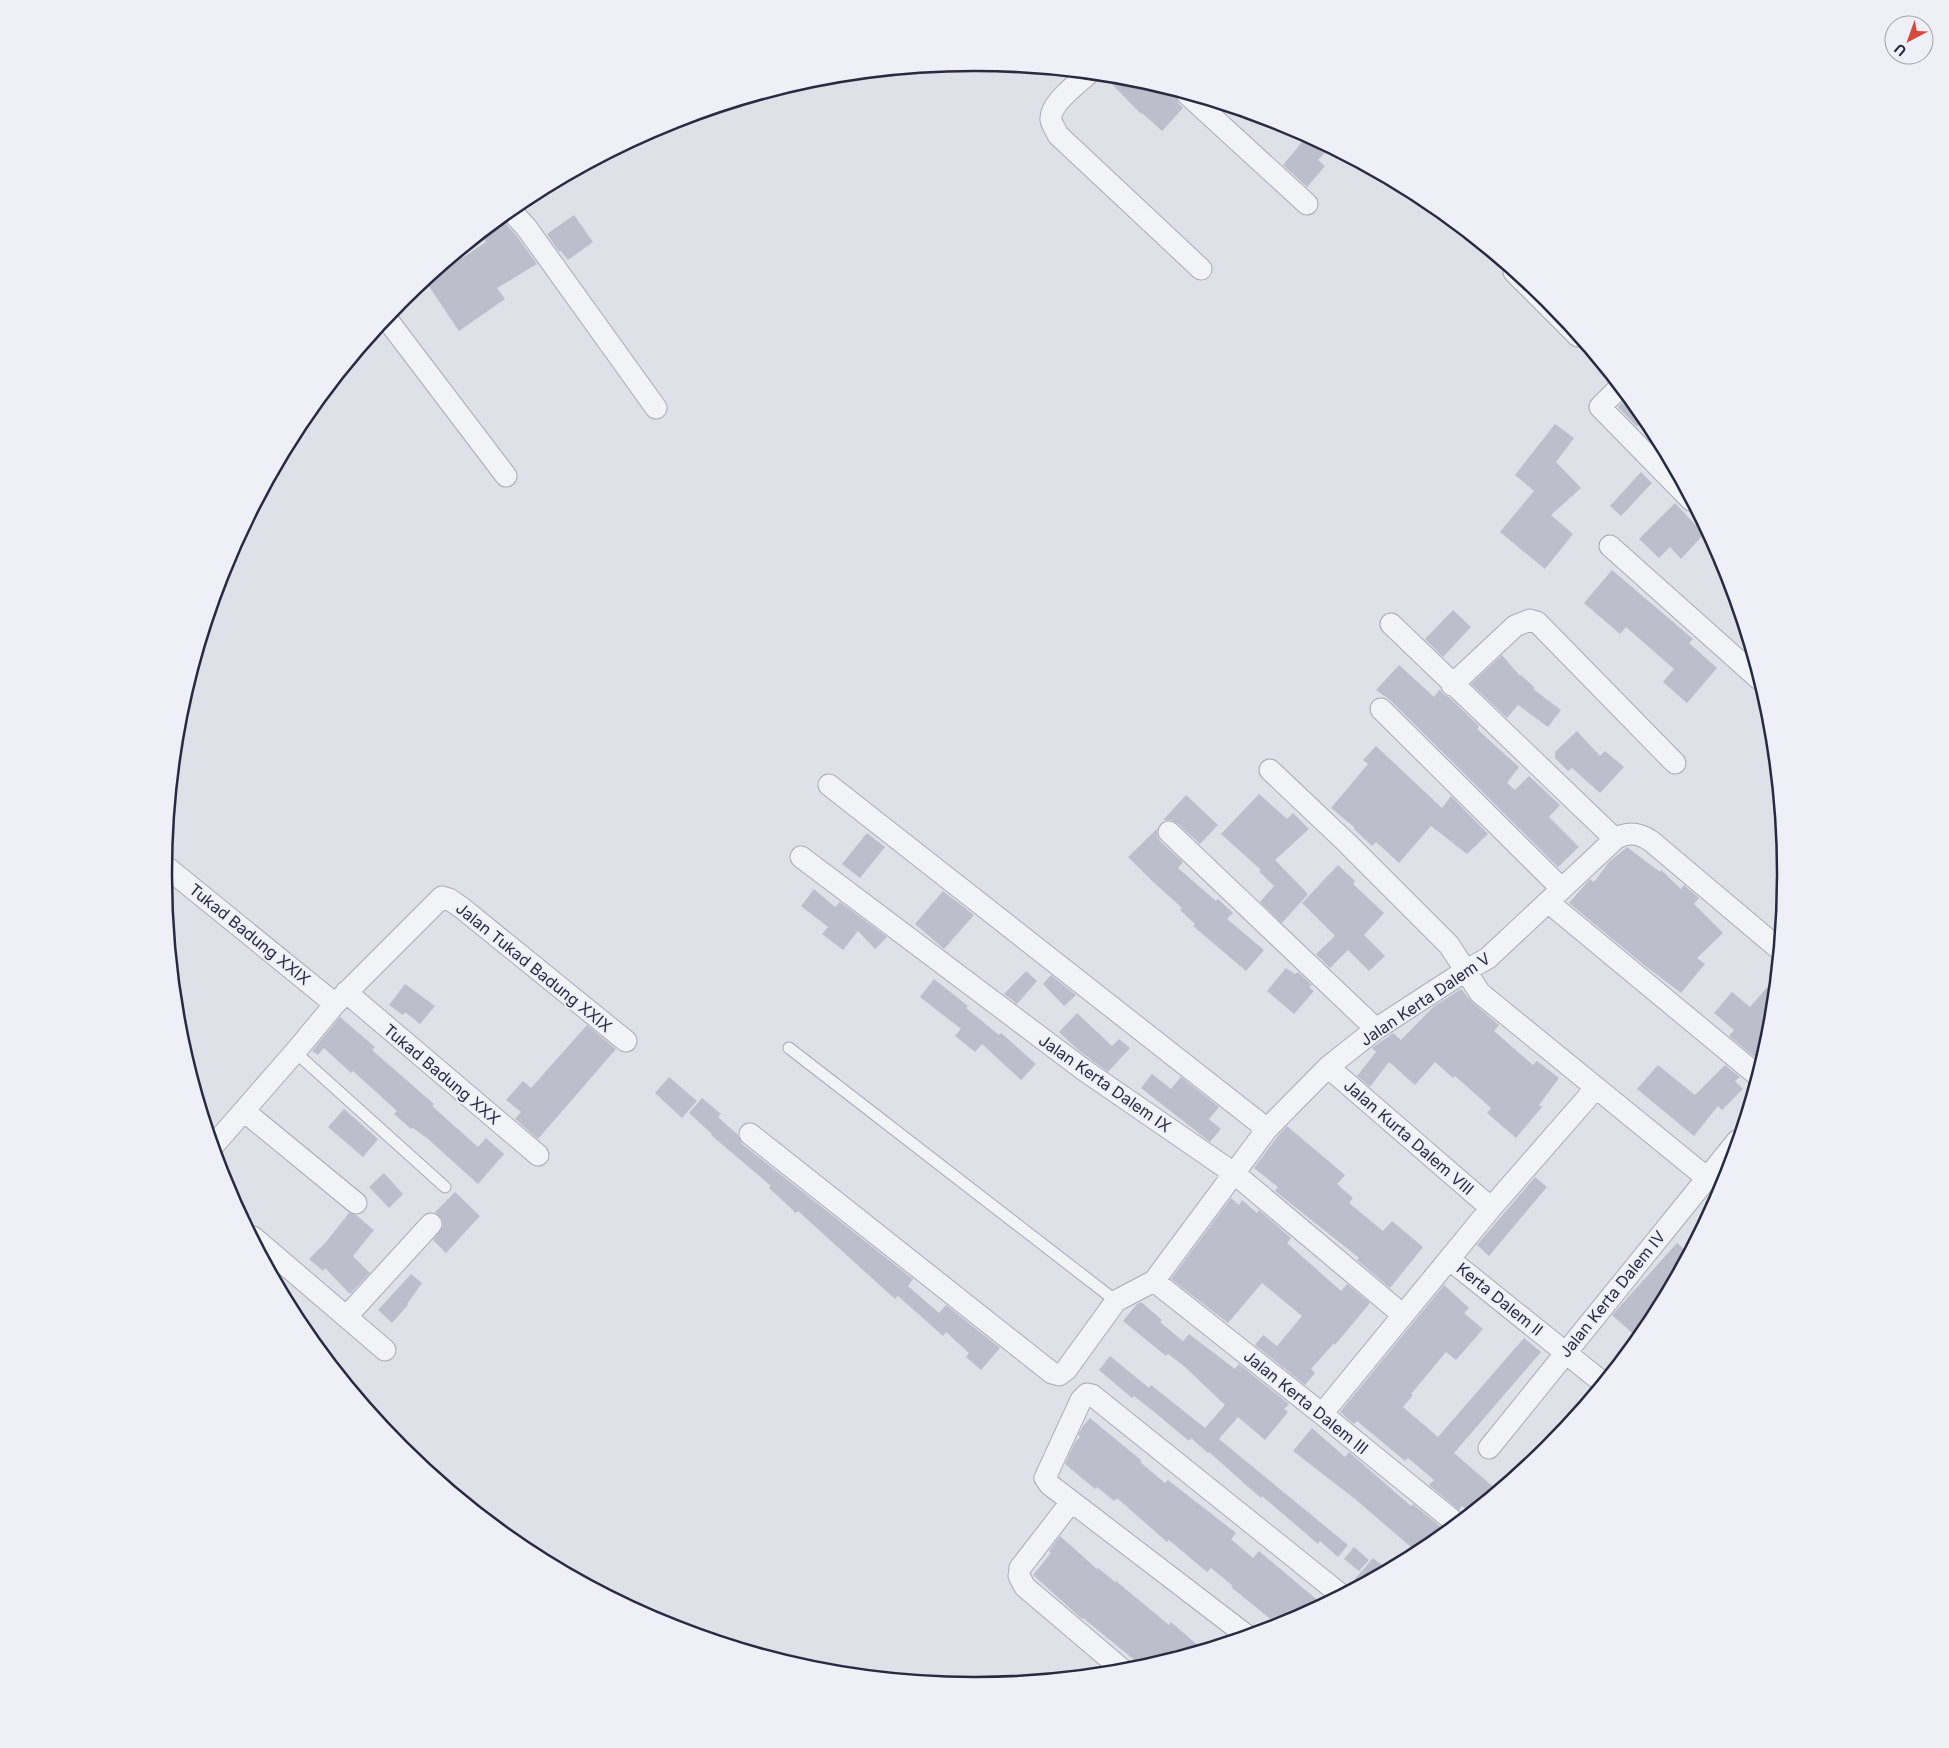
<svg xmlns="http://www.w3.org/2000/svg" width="1949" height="1748" viewBox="0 0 1949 1748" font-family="Inter,sans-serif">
<rect width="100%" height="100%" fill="#dfe1e9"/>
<path fill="#bcbecc" d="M1103 75 1133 78 1171 90 1175 93 1178 103 1183 108 1162 131 1142 113 1141 114Z
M1307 136 1329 148 1318 160 1325 166 1307 187 1283 165Z
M574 215 593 242 568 260 561 251 559 252 547 234Z
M502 220 516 235 537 264 497 288 505 299 459 331 426 282 486 242 481 236Z
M1628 397 1645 418 1637 427 1618 407Z
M1555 424 1574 438 1556 462 1581 488 1551 515 1573 534 1545 569 1500 532 1534 491 1515 475Z
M1641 472 1652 483 1621 516 1610 506Z
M1675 503 1704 534 1681 559 1670 547 1659 558 1639 539Z
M1612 570 1693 639 1689 643 1717 668 1687 703 1663 682 1674 669 1626 627 1620 634 1584 603Z
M1453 610 1471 627 1443 657 1425 639Z
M1502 655 1520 676 1521 675 1535 688 1533 689 1561 710 1548 727 1518 705 1507 718 1471 684Z
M1399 665 1434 697 1440 689 1443 694 1449 697 1479 726 1477 729 1519 767 1507 783 1515 790 1529 776 1560 805 1549 817 1579 847 1558 867 1390 700 1376 690Z
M1577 731 1600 756 1605 751 1624 767 1600 793 1572 768 1568 771 1555 758V752Z
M1376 746 1442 808 1451 796 1488 834 1467 854 1431 826 1399 863 1376 842 1372 846 1354 829 1355 828 1331 808 1368 764 1363 760Z
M1259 794 1287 819 1293 813 1309 829 1275 860 1308 894 1282 923 1260 902 1274 886 1259 871 1261 870 1221 834Z
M1186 795 1218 825 1200 844 1177 823 1171 820H1163Z
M1157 829V835L1160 841 1183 862 1178 868 1216 901 1218 899 1233 913 1227 919 1264 950 1246 971 1193 926 1195 924 1180 910 1182 908 1150 879 1128 857Z
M867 833 885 847 860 878 842 864Z
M1627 847 1660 872 1661 870 1681 889 1684 885 1699 898 1694 904 1723 933 1697 958 1705 964 1681 993 1644 965 1569 903 1590 879 1594 882 1609 862Z
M1338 865 1355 881 1353 884 1384 913 1364 935 1385 956 1369 971 1348 950 1330 968 1316 954 1335 936 1302 903Z
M814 889 835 907 840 902 887 937 875 949 858 931 843 950 822 934 828 927 801 906Z
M943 891 974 915 944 949 915 924Z
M1286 968 1295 974 1298 972 1312 985 1309 987 1314 991 1294 1014 1267 991Z
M1026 971 1037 981 1017 1004 1004 994Z
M1051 975 1076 995 1064 1006 1043 984Z
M1776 977 1770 1033 1765 1049 1757 1059 1729 1036 1734 1030 1714 1013 1732 992 1750 1007Z
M934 979 968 1006 966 1008 999 1035 1001 1033 1036 1064 1021 1080 982 1044 975 1052 955 1036 961 1029 920 997Z
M405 984 435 1006 420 1024 405 1012 403 1015 389 1005Z
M1461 989 1472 1002 1499 1025 1494 1031 1533 1065 1537 1061 1559 1078 1539 1105 1542 1107 1516 1138 1487 1113 1491 1108 1455 1076 1453 1078 1435 1062 1415 1085 1389 1062 1370 1087 1357 1076 1376 1052 1372 1048 1393 1033 1401 1040 1433 1007Z
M1077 1013 1112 1046 1119 1039 1130 1048 1108 1072 1078 1050 1059 1032Z
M340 1017 375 1047 372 1050 434 1104 432 1106 478 1147 486 1138 504 1154 478 1184 428 1139 413 1128 411 1129 394 1114 397 1111 353 1071 351 1073 324 1048 318 1055 312 1051Z
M587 1025 616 1049 538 1139 515 1119 521 1112 506 1100 523 1081 531 1088Z
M1658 1065 1695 1095 1725 1065 1740 1077 1735 1081 1743 1089 1722 1110 1718 1106 1694 1136 1637 1089Z
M1152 1074 1171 1089 1181 1077 1219 1107 1209 1119 1221 1129 1210 1142 1141 1088Z
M669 1077 697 1101 682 1118 655 1093Z
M702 1098 721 1114 718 1117 738 1135 742 1144 913 1279 908 1286 939 1313 946 1305 1000 1348 981 1370 966 1357 969 1353 946 1332 943 1336 898 1296 895 1299 798 1211 796 1213 769 1188 771 1186 711 1135 712 1134 689 1113Z
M344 1109 378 1139 363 1157 328 1127Z
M1287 1126 1345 1175 1337 1184 1353 1198 1349 1203 1383 1231 1392 1221 1423 1247 1390 1288 1357 1260 1359 1258 1275 1191 1278 1187 1254 1168 1277 1137Z
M384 1173 403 1194 389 1208 369 1187Z
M1535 1177 1547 1187 1489 1256 1477 1245Z
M455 1192 480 1216 446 1253 433 1240 443 1226 442 1219 435 1212Z
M1231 1198 1239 1205 1242 1200 1257 1213 1259 1210 1291 1238 1287 1243 1341 1291 1347 1284 1370 1303 1335 1345 1334 1343 1311 1369 1315 1373 1305 1385 1255 1345 1263 1335 1277 1346 1302 1316 1262 1283 1228 1323 1171 1279Z
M349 1213 356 1215 374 1230 353 1256 370 1273 350 1294 325 1268 323 1271 309 1259 326 1242Z
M1677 1243 1688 1252 1649 1325 1638 1338 1612 1315Z
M411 1274 422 1283 407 1304 408 1305 392 1323 378 1310Z
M1444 1285 1469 1308 1464 1313 1483 1329 1456 1360 1446 1352 1411 1394 1413 1395 1403 1407 1438 1437 1524 1338 1541 1352 1454 1453 1497 1490 1470 1512 1462 1506 1459 1510 1429 1485 1434 1480 1408 1458 1405 1461 1357 1421 1354 1424 1340 1412Z
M1141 1302 1162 1320 1160 1322 1183 1341 1189 1334 1235 1369 1239 1364 1289 1404 1284 1409 1288 1412 1265 1440 1238 1417 1219 1439 1348 1545 1338 1557 1320 1541 1318 1544 1262 1496 1261 1498 1246 1485 1209 1452 1208 1453 1191 1438 1189 1441 1153 1411 1134 1396 1132 1398 1099 1370 1110 1356 1149 1388 1151 1385 1205 1428 1225 1405 1185 1367 1168 1354 1166 1356 1123 1321 1137 1304Z
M1090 1418 1142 1461 1140 1462 1165 1483 1168 1480 1236 1533 1231 1539 1253 1558 1259 1551 1322 1604 1306 1612 1301 1608 1290 1621 1279 1626 1231 1587 1233 1586 1211 1568 1207 1572 1169 1540 1167 1542 1117 1498 1114 1501 1097 1487 1095 1489 1065 1464 1075 1442 1080 1437 1078 1435 1083 1426Z
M1312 1428 1345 1457 1349 1452 1411 1506 1413 1504 1443 1529 1429 1546 1418 1553 1355 1499 1293 1451Z
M1060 1536 1097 1569 1098 1568 1115 1582 1116 1581 1169 1625 1171 1622 1202 1649 1181 1655 1175 1650 1167 1659 1143 1667 1083 1618 1082 1619 1033 1575 1051 1553 1049 1551Z
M1354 1547 1369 1560 1359 1571 1344 1559Z
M1373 1558 1387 1569 1351 1588 1349 1586Z"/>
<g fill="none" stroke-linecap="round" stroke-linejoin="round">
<g stroke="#a8aab7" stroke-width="13">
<path id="lane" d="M789 1048 1116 1301
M295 1052 445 1187"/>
</g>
<g stroke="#a8aab7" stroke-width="23">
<path id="street" d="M1088 74C1077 84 1049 104 1051 120 1052 125 1056 130 1058 135L1201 269
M1187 94 1307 204
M510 210 526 227 656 408
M1514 272 1578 336
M386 318 506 476
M1620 387 1600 407 1691 500
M1610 546 1759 679
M1391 624 1615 839
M1452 685 1515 626 1530 620 1537 622 1675 763
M1381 709 1562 889
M1270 770 1347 843 1449 945 1480 993 1707 1178
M829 785 1267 1129
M1169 832 1376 1029
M801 857 1084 1070 1235 1174 1403 1315
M164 865 335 1004
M1548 902 1757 1075
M346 992 538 1155
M1328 1067 1491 1208
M244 1111 356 1203
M750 1134 1052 1373 1059 1375 1066 1370 1116 1301 1154 1281 1267 1129 1328 1067 1376 1029 1465 971 1488 958 1615 839C1628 831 1639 833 1651 841L1779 949
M213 1146 295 1052 335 1004 442 897 449 899 462 908 626 1041
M253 1237 385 1350
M1449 1259 1602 1382
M1154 1281 1322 1414 1456 1523
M347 1316 431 1224
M1322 1414 1491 1208 1595 1089
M1489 1448 1737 1141
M1071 1502 1020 1568 1019 1576 1025 1587 1124 1671
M1246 1635 1050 1485 1045 1478 1081 1400 1087 1394 1092 1395 1340 1594"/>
</g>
<use href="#lane" stroke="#f2f3f7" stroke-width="11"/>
<use href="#street" stroke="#f2f3f7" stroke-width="21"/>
</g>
<g text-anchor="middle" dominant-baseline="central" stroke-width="4" stroke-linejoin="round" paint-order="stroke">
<g font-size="16" fill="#272a41" stroke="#eff0f7">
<text transform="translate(250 934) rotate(39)">Tukad Badung XXIX</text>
<text transform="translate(534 967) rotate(39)">Jalan Tukad Badung XXIX</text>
<text transform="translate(1425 999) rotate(-34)">Jalan Kerta Dalem V</text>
<text transform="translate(442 1074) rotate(40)">Tukad Badung XXX</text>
<text transform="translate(1105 1083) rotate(35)">Jalan Kerta Dalem IX</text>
<text transform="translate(1409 1137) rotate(41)">Jalan Kurta Dalem VIII</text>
<text transform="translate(1612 1294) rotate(-51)">Jalan Kerta Dalem IV</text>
<text transform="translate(1500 1299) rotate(39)">Kerta Dalem II</text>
<text transform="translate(1306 1402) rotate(39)">Jalan Kerta Dalem III</text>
</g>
</g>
<path d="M0 0H1949V1748H0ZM974 71H975A802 802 0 0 1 1777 873V875A802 802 0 0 1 975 1677H974A802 802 0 0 1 172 875V873A802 802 0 0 1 974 71Z" fill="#eff0f7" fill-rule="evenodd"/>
<path fill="none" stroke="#272a41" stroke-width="2.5" d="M974 71H975A802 802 0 0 1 1777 873V875A802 802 0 0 1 975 1677H974A802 802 0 0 1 172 875V873A802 802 0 0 1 974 71Z"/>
<g transform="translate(1909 40) rotate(221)"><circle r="24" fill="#eff0f7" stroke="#9fa1ae"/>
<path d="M0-4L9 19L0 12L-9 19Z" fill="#d6493c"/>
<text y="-8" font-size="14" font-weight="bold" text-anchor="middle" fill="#272a41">U</text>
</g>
</svg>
